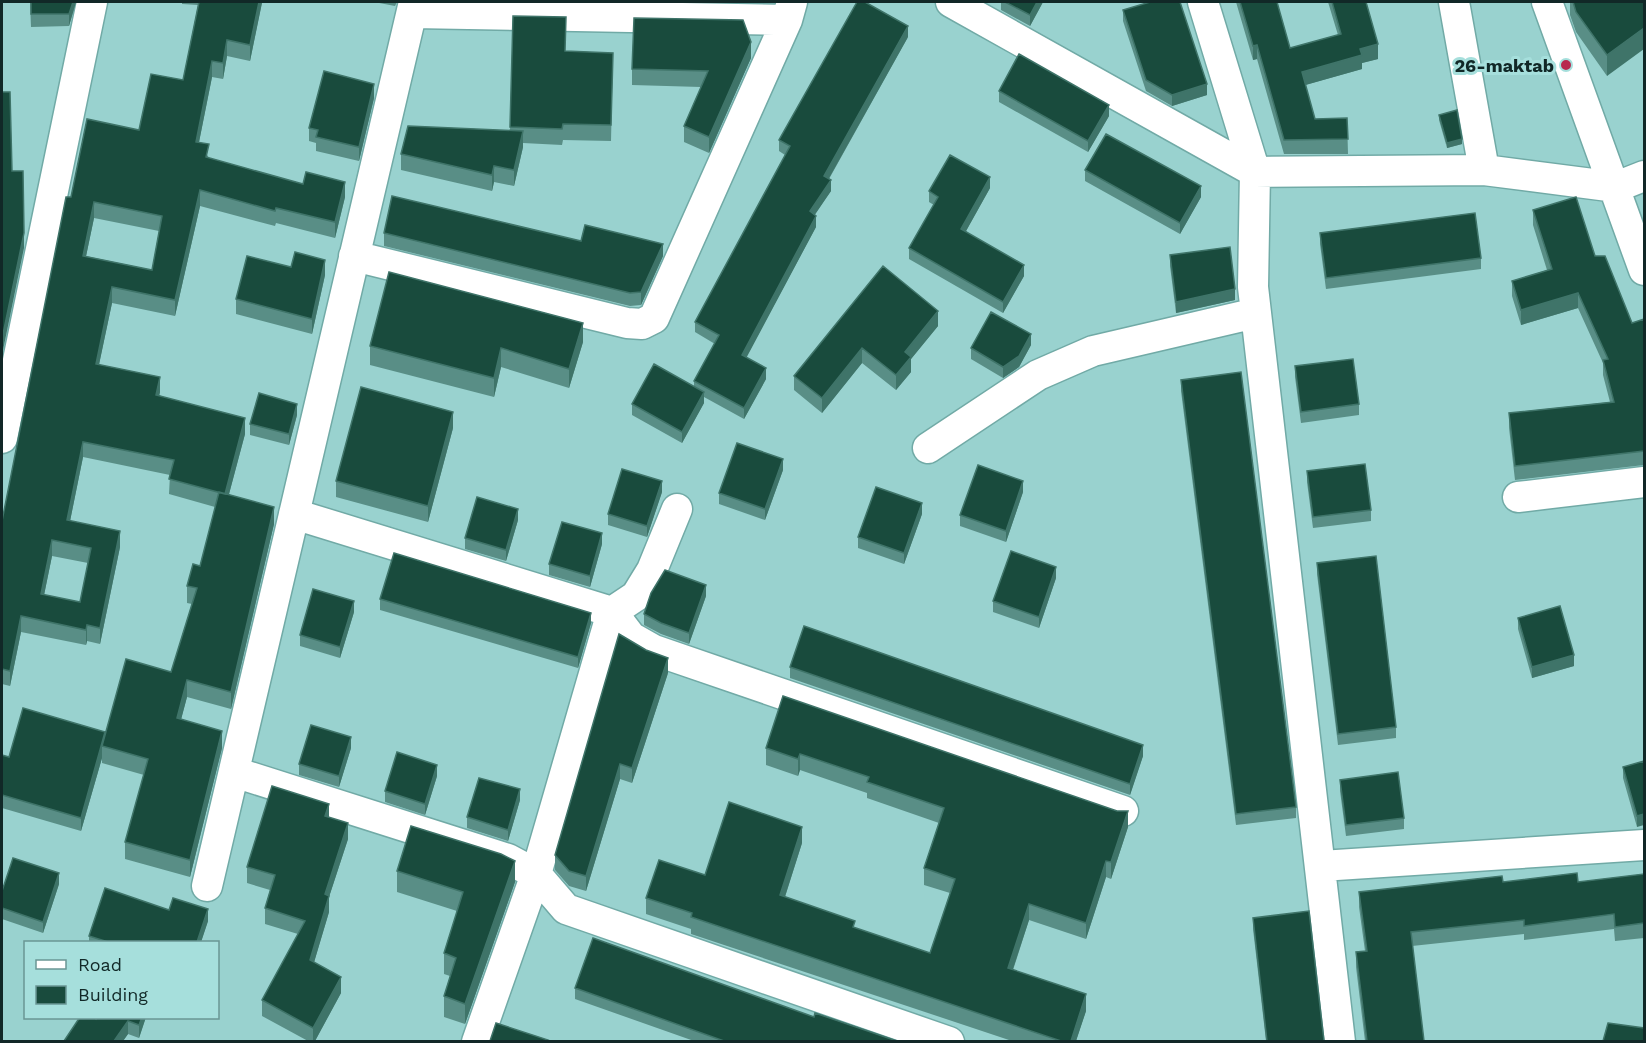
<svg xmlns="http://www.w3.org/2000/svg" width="1646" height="1043" viewBox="0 0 1646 1043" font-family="'Work Sans',sans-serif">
<rect width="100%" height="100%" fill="#99d2cf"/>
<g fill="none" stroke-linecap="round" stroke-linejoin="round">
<g stroke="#71aaa6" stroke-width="33">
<path id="minor" d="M951 2 1255 172 1484 170 1616 187 1644 176
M1203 2 1255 172 1253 287 1340 1042
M1454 2 1484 170
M1547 2 1644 270
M413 13 787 20
M354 256 627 323 642 324 654 318 787 20 792 2
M2 438 92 2
M928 448 1038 375 1093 351 1256 313
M1518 497 1644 482
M294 514 612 612 631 637 654 650 1123 811
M234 772 508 859 536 874 566 909 949 1042
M1321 866 1644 845
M207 886 414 2
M477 1042 536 874 612 612 636 596 652 570 677 509"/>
</g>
<use href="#minor" stroke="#fff" stroke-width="30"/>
</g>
<path fill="#598e86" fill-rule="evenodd" d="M30 2H76L69 26 31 27Z
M182 2H262L250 61 227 56 223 79 212 77 199 142 209 158 345 197 335 238 276 223 275 226 200 206 175 316 112 303 99 364 160 392 159 395 245 434 229 494 274 524 231 709 187 697 181 719 222 748 190 877 125 859V842L144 775 102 763V758L81 831 2 808V755L9 757 105 732 171 672 192 604 187 603V586L200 566 215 507 169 494 170 475 83 457 70 521 120 547 100 644 87 641 86 645 21 632 10 686 2 684V521L71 197 139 130 183 80 198 5 182 4ZM94 218 159 231 152 270 86 256ZM52 556 88 563 80 602 44 595Z
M374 2H397L395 6Z
M720 2H774V3Z
M1001 2H1043L1030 26 1001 10Z
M1236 2H1277L1290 48 1338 35 1328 2H1366L1378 59 1362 63V69L1305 85 1315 119 1347 118 1348 154H1284L1257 59 1253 60Z
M1570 2H1644L1607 76 1576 32 1570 15Z
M1123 10 1207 95 1172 106 1146 91 1123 21Z
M513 16 565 51 613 53 611 141 563 140 562 145 523 143V147L514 186 494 182 492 191 401 170V154L510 131Z
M908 37 829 179 831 191 814 215 816 227 746 357 766 379 744 419 704 397V403L682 443 632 415V404L694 386V381L715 344 695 332V322L785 155 779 151V140Z
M751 58 709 153 684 142V126L701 87 632 85V69Z
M999 91 1109 116 1088 152 999 102Z
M374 98 359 161 316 151V143L309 141V128Z
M1439 115 1462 144 1447 148 1439 120Z
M1085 170 1201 197 1180 234 1085 181Z
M990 188 966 231 1024 276 1003 313 909 259V248L934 205 929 202V191Z
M1533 210 1595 256 1632 323 1644 319V465L1515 480 1509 428V413L1610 402 1603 375V363L1578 308 1521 325 1512 296V281L1547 270 1533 225Z
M384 233 581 241 663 256 641 305 630 306 384 246Z
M1320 233 1481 258V269L1326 289 1320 244Z
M1170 255 1235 300 1176 313 1170 266Z
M883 266 938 326 911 359V372L896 390 862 363 822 413 794 390V376Z
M291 267 325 275 312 334 236 314V299Z
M583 342 569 388 501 367 494 397 370 365V346Z
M1031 345 1019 367 1003 378 971 359V348Z
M1295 366 1359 404V415L1301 423 1295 377Z
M1181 380 1296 807V818L1236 825 1181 391Z
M297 415 289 445 250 435V424Z
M453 428 428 522 336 497V481Z
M783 470 765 520 719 504V493Z
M1307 471 1371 510V521L1313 528 1307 482Z
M1644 484V506L1643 500V485Z
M662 492 647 537 608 525V514Z
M1023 492 1006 542 960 526V515Z
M922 514 904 564 858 548V537Z
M518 520 506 561 465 549V538Z
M602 544 590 587 549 575V564Z
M1317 563 1396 727V738L1338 745 1317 574Z
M1056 578 1039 628 993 612V601Z
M706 596 689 644 661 634 644 625V614Z
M380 599 591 623 578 668 380 610Z
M354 612 340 658 300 646V635Z
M1518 618 1574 666 1532 678 1518 629Z
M790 667 1143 756 1130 795 790 678Z
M668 673 632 783 620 779 586 891 569 886 555 870V855Z
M783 696 1128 827 1111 879 1106 877 1086 939 1029 920 1013 970 1086 1011 1076 1041H1012L691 934V929L646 914V898L705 875 802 843 785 897 855 928 930 953 950 893 924 885V868L939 823 867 798V793L800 770 798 776 766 765V748Z
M351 748 339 787 299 775V764Z
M1644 761 1637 827 1623 778V767Z
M437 776 425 815 385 802V791Z
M1340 780 1404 818V829L1346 836 1340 791Z
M520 800 508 841 467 828V817Z
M329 817 348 839 329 897V912L314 962 341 993 315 1041H308L262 1016V1000L298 934 265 924V908L270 890 247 883V867Z
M397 871 515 882 465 1024 444 1017V996L450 976 444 974V953L457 911 397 892Z
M1644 874V938L1615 941 1614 929 1524 940V934L1412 946 1424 1041H1365L1356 967V952L1365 951 1359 907V892L1503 882H1578Z
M59 884 43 933 2 919V891Z
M169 910 208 921 201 942H89V936Z
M1253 918 1324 1041H1266L1253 929Z
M575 988 814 1017 897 1041H694L575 999Z
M146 1017 139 1038 128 1034 123 1041H64L96 1019Z"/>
<path fill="#3f7469" d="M73 2H76L69 26V14Z
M259 2H262V3L250 61V45Z
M1037 2H1043L1030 26V15Z
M908 26V37L824 187V176Z
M1644 28V49L1607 76V55Z
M227 40V56L223 79V63Z
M751 42V58L709 153V137Z
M1378 44V59L1362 63V69L1302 86V72L1360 49Z
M1257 45V59L1253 60V46Z
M212 61V77L196 157V142Z
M374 84V98L359 161V147Z
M1207 84V95L1172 106V95Z
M1109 105V116L1088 152V141Z
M523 131V147L514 186V170Z
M1462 139V144L1447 148V143Z
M494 166V182L492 191V175Z
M990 177V188L961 240V229Z
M831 180V191L810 222V211Z
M345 182V197L335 238V222Z
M1201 186V197L1180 234V223Z
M200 190V206L175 316V300Z
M94 202V218L83 271V256Z
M816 216V227L742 366V355Z
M24 233V248L2 355V339Z
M663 244V256L641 305V292Z
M325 260V275L312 334V319Z
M1024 265V276L1003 313V302Z
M112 287V303L96 379V364Z
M1235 289V300L1176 313V302Z
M1578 293V308L1521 325V310Z
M938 311V326L911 359V372L896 390V375L905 352Z
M583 323V342L569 388V369Z
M1031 334V345L1019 367 1003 378V367Z
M501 348V367L494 397V378Z
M862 348V363L822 413V398Z
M766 368V379L744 419V408Z
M160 377V392L156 410V395Z
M704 392V403L682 443V432Z
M297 404V415L289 445V434Z
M453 412V428L428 522V506Z
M245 418V434L225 509V494Z
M83 442V457L67 536V520Z
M783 459V470L765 520V509Z
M662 481V492L647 537V526Z
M1023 481V492L1006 542V531Z
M922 503V514L904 564V553Z
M274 507V524L231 709V692Z
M518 509V520L506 561V550Z
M120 531V547L100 644V628Z
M602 533V544L590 587V576Z
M52 540V556L41 610V594Z
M1056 567V578L1039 628V617Z
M706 585V596L689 644V633Z
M354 601V612L340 658V647Z
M591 613V623L578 668V657Z
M21 616V632L10 686V671Z
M87 625V641L86 645V630Z
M1574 655V666L1532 678V667Z
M668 658V673L632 783V768Z
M187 680V697L177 735V718Z
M222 731V748L190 877V860Z
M105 732 102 746V758L81 831V818Z
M351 737V748L339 787V776Z
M1143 745V756L1130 795V784Z
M800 754V770L798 776V759Z
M620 764V779L586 891V876Z
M437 765V776L425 815V804Z
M520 789V800L508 841V830Z
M329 804V820L325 816Z
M1128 811V827L1111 879V862Z
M1644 814V825L1637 827V816Z
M348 823V839L329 897V912L310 976V960L325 894Z
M802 827V843L780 912V895Z
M515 861V882L465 1024V1004Z
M1106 861V877L1086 939V923Z
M59 873V884L43 933V922Z
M1029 904V920L1008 984V968Z
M208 909V921L201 942H197Z
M341 977V993L315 1041H313V1028Z
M1086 994V1011L1076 1041H1071Z
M142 1017H146L139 1038V1025Z
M128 1021V1034L123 1041H114Z"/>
<path fill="#194b3d" stroke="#3f7469" stroke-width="1.5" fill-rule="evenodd" d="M31 2H73L69 14H31Z
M199 2H259L250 45 227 40 223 63 212 61 196 142 209 144 206 157 303 184 306 172 345 182 335 222 276 208 275 211 200 190 175 300 112 287 96 364 160 377 156 395 245 418 225 494 169 479 174 460 83 442 67 520 120 531 100 628 87 625 86 630 21 616 10 671 2 669V521L66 197H71L87 119 139 130 151 74 183 80ZM94 202 162 216 152 270 83 256ZM52 540 91 548 80 602 41 594Z
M857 2H865L908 26 824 176 831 180 810 211 816 216 742 355 766 368 744 408 694 381 719 335 695 322 790 146 779 140Z
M1005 2H1037L1030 15Z
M1150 2H1180L1207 84 1172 95 1146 80 1123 10Z
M1240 2H1277L1290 48 1341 34 1332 2H1366L1378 44 1360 49 1362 55 1302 72 1315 119 1347 118 1348 139 1284 140 1257 45 1253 46Z
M1573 2H1644V28L1607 55 1576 12Z
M513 16 566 17 565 51 613 53 611 125 563 124 562 129 510 127Z
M634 18 743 20 751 42 709 137 684 126 708 71 632 69Z
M1019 54 1109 105 1088 141 999 91Z
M324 71 374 84 359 147 316 137 318 130 309 128Z
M2 92H10L12 171H23L24 233 2 339Z
M1457 110 1462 139 1447 143 1439 115Z
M408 126 523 131 514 170 494 166 492 175 401 154Z
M1106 134 1201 186 1180 223 1085 170Z
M950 155 990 177 961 229 1024 265 1003 302 909 248 938 197 929 191Z
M392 196 581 241 585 225 663 244 641 292 630 293 384 233Z
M1576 197 1595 256H1605L1632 323 1644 319V451L1515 466 1509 413 1614 402 1603 360 1608 359 1578 293 1521 310 1512 281 1552 269 1533 210Z
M1475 213 1481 258 1326 278 1320 233Z
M1230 247 1235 289 1176 302 1170 255Z
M295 252 325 260 312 319 236 299 247 256 291 267Z
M883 266 938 311 905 352 911 357 896 375 862 348 822 398 794 376Z
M389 272 583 323 569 369 501 348 494 378 370 346Z
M991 312 1031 334 1019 356 1003 367 971 348Z
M1353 359 1359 404 1301 412 1295 366Z
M654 364 704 392 682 432 632 404Z
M1241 372 1296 807 1236 814 1181 380Z
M361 387 453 412 428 506 336 481Z
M259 393 297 404 289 434 250 424Z
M737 443 783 459 765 509 719 493Z
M1365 464 1371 510 1313 517 1307 471Z
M978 465 1023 481 1006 531 960 515Z
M622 469 662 481 647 526 608 514Z
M876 487 922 503 904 553 858 537Z
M219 492 274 507 231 692 187 680 177 718 222 731 190 860 125 842 148 759 102 746 126 659 171 672 197 588 187 586 193 564 200 566Z
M477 497 518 509 506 550 465 538Z
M562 522 602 533 590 576 549 564Z
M1011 551 1056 567 1039 617 993 601Z
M394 553 591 613 578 657 380 599Z
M1376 556 1396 727 1338 734 1317 563Z
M665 570 706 585 689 633 661 623 644 614 651 593Z
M313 589 354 601 340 647 300 635Z
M1560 606 1574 655 1532 667 1518 618Z
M804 626 1143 745 1130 784 790 667Z
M619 634 646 650 668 658 632 768 620 764 586 876 569 871 555 855Z
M783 696 1117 811H1128L1111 862 1106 861 1086 923 1029 904 1008 968 1086 994 1071 1041H1061L691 917 692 913 646 898 659 860 705 875 729 802 802 827 780 895 855 921 853 927 930 953 955 879 924 868 944 808 867 782 869 777 800 754 798 759 766 748Z
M23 708 105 732 81 818 2 795V755L9 757Z
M311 725 351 737 339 776 299 764Z
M397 752 437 765 425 804 385 791Z
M1644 761V814L1637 816 1623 767Z
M1398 772 1404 818 1346 825 1340 780Z
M479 778 520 789 508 830 467 817Z
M272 786 329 804 325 816 348 823 325 894 329 896 310 960 341 977 313 1028 262 1000 305 921 265 908 275 875 247 867Z
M411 826 501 854 515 861 465 1004 444 996 456 958 444 953 463 892 397 871Z
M13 858 59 873 43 922 2 908V891Z
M1577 873 1578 882 1644 874V923L1615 927 1614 914 1524 926V920L1411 932 1424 1041H1367L1356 952 1367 951 1359 892 1502 876 1503 882Z
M105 888 169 910 173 898 208 909 197 942H108L89 936Z
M1309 911 1324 1041H1267L1253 918Z
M593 938 814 1017 815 1013 897 1041H724L575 988Z
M80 1017H94L96 1019 97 1017H142L139 1025 128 1021 114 1041H64Z
M496 1023 548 1040 547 1041H490Z
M1608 1023 1644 1028V1041H1603Z"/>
<circle fill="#b8274d" stroke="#a6dfdc" stroke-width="2" cx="1566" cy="65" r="6"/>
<g text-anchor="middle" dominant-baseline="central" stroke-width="6" stroke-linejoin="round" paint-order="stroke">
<g font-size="18" font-weight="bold" fill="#112827" stroke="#a6dfdc" text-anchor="end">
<text x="1554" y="65">26-maktab</text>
</g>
</g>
<rect width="1646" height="1043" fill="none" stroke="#112827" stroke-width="6"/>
<rect x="24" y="941" width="195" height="78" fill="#a6dfdc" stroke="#6a9694" stroke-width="1.5"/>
<rect x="36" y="960" width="30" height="9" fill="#ffffff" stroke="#6a9694" stroke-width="1.5"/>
<text x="78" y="971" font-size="18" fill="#112827">Road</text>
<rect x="36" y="986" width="30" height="18" fill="#194b3d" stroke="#6a9694" stroke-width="1.5"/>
<text x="78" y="1001" font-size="18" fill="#112827">Building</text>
</svg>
